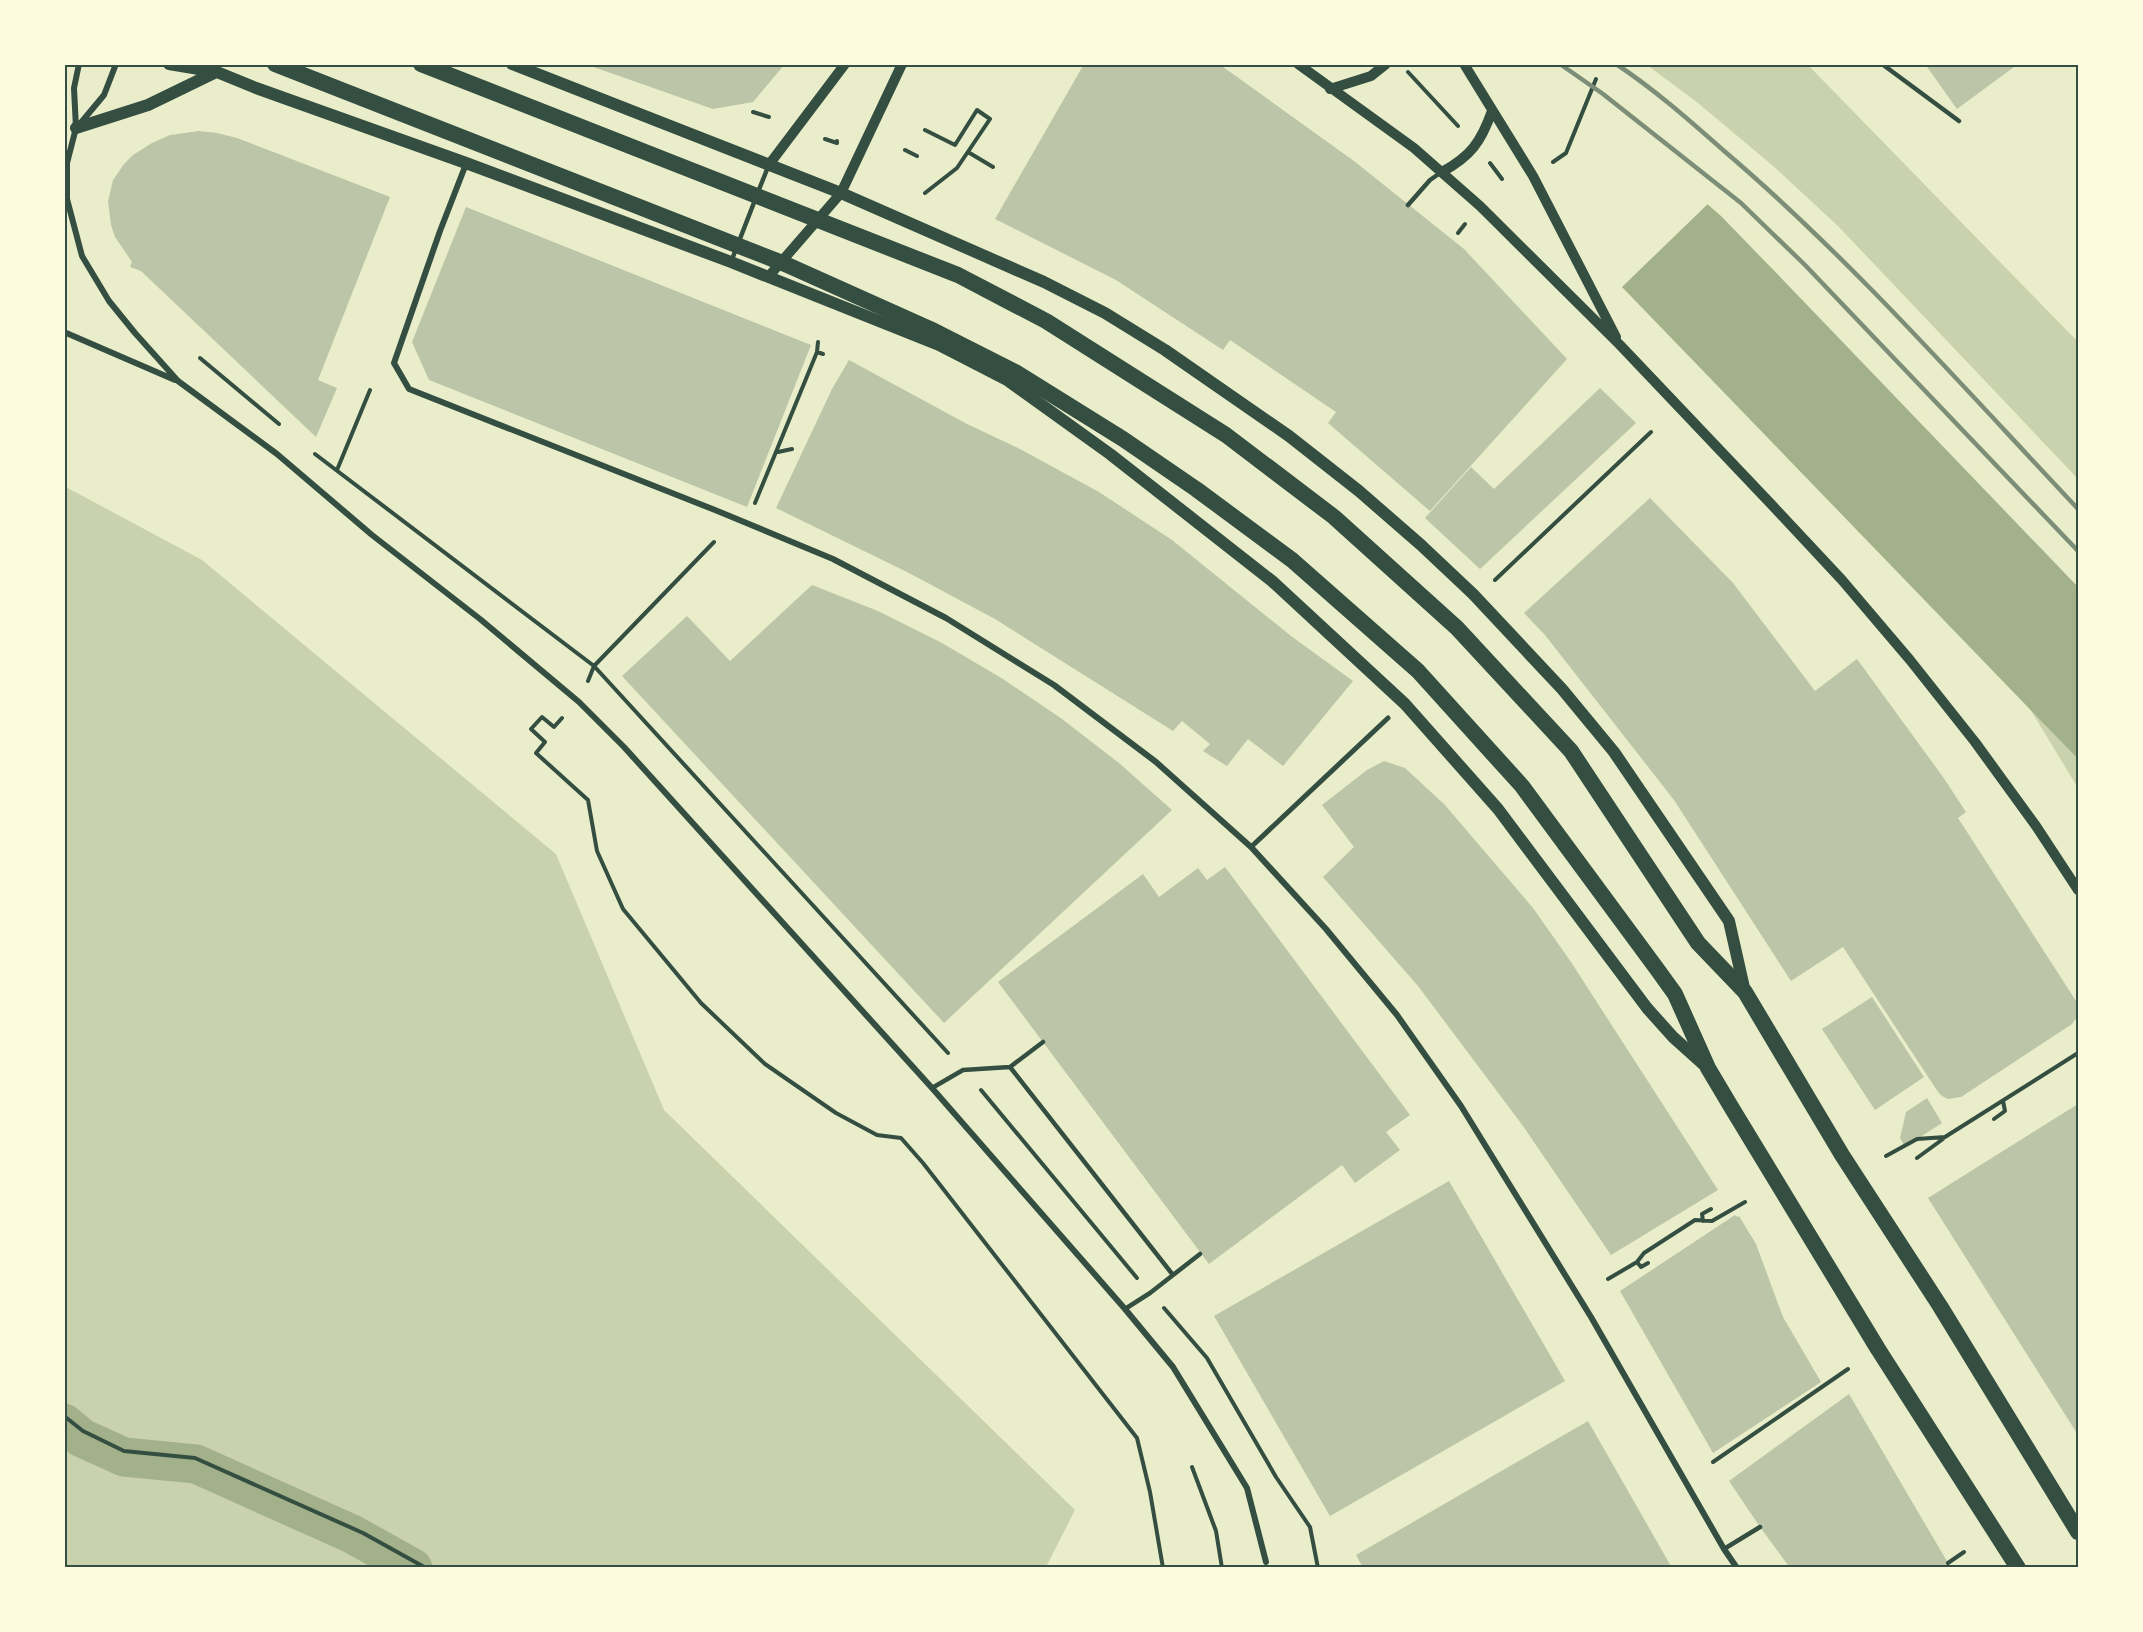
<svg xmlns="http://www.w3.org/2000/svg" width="2143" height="1632" viewBox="0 0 2143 1632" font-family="'Space Grotesk',sans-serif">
<rect width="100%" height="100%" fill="#e9edc9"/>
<path fill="#cad2ad" d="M1647 65H1808L2078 342V479L1838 226 1772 165 1698 103Z
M64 486 202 560 556 854 664 1110 1075 1510 1046 1567H65Z
M2030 709 2078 759V788Z"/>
<path fill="#a3b18a" d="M1712 200 2078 579V759L1622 287Z"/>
<path fill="#e9edc9" d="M1710 198H1714L2078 575V587L1784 281 1721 216 1705 202Z"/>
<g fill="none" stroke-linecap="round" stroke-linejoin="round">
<path stroke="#a3b18a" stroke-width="39" d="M64 1423 82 1438 124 1457 196 1464 352 1534 413 1568"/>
</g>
<path fill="#bcc5a7" d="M585 64H785L753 102 713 109Z
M1084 64H1219L1354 161 1464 249 1567 359 1430 511 1328 423 1336 412 1230 340 1223 350 1116 280 995 219Z
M1925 64H2018L1957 109Z
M199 131 217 133 237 138 390 197 318 380 337 388 316 437 141 271 130 267 132 262 115 237 111 225 108 201 113 180 124 164 133 155 152 143 170 135Z
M466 207 811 345 747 507 429 380 412 342Z
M849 360 967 424 1020 449 1099 492 1172 540 1291 636 1353 681 1283 766 1248 739 1227 766 1203 751 1210 744 1182 721 1173 731 995 619 909 573 776 508 832 389Z
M1600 388 1636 423 1480 569 1425 518 1471 467 1494 489Z
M1650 498 1733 583 1815 691 1857 659 1943 777 1966 812 1958 818 2076 1001 2078 1016 2072 1024 1961 1097 1948 1099 1942 1096 1938 1092 1843 947 1791 981 1674 800 1545 635 1524 613Z
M812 585 878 611 942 643 1003 679 1062 719 1119 763 1172 810 944 1023 622 676 687 616 730 661Z
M1384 761 1405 768 1444 804 1533 908 1571 962 1718 1190 1611 1255 1523 1126 1418 986 1323 877 1354 847 1322 805 1367 770Z
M1225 867 1410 1115 1386 1132 1400 1150 1355 1183 1342 1165 1209 1264 998 982 1143 874 1159 897 1198 868 1207 880Z
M1872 997 1924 1077 1875 1110 1822 1029Z
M1927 1098 1942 1123 1905 1147 1900 1138 1906 1112Z
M2078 1104V1435L1928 1198Z
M1449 1181 1565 1381 1330 1516 1214 1316Z
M1735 1215 1737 1217 1739 1216 1756 1244 1783 1317 1821 1382 1713 1453 1620 1291Z
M1849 1394 1918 1512 1951 1568H1790L1760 1527 1729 1481Z
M1588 1421 1672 1568H1363L1356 1555Z"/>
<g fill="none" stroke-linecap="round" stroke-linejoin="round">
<path stroke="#344e41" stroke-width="4" d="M1408 72 1458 126
M753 112 769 117
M825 139 837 143V141
M905 150 917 156
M968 152 993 167
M1553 162 1566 153 1596 79
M1490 163 1502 179
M925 193 957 168 990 119 977 110 955 145 925 130
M1458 233 1465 224
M817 352 823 354
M200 358 279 424
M778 452 792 449
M315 454 594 666 948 1053
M337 470 370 390
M755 503 817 352 818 342
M1495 580 1651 432
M588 681 594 666 714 542
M562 718 554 727 542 717 531 729 545 742 536 753 588 800 597 851 623 909 701 1003 765 1064 836 1113 877 1135 901 1138 923 1163 1137 1438 1150 1492 1163 1568
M981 1090 1137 1278
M1994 1119 2005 1111 2003 1101
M1886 1156 1917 1139 1945 1137 2078 1053
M1917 1158 1943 1139
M1703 1221 1702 1214 1711 1209
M1637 1262 1641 1267 1648 1263
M1608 1279 1637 1262 1644 1253 1695 1220 1712 1221 1745 1202
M1164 1308 1207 1358 1276 1477 1310 1527 1318 1568
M64 1416 83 1431 124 1451 195 1458 363 1533 426 1568
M1713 1462 1848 1369
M1192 1467 1216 1531 1222 1568
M1948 1563 1964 1552"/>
<path stroke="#344e41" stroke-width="4.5" d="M1882 64 1959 121
M758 192 768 167
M1408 205 1430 180 1440 173
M731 262 755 200
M1010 1067 1173 1275
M932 1088 963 1070 1010 1067 1043 1042
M1125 1309 1150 1293 1200 1254
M1724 1549 1760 1527"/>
<path stroke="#344e41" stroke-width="5" d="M1251 847 1388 718"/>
<path stroke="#344e41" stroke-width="6" d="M79 64 74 88 76 128 67 163V199L82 256 109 301 135 333 178 381 277 454 372 535 480 619 579 702 624 747 932 1088 1125 1309 1173 1367 1247 1488 1266 1562
M79 125 104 95 116 64
M466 164 440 231 394 363 409 389 715 510 833 559 946 618 1054 685 1156 762 1251 847 1326 929 1397 1015 1461 1106 1591 1317 1724 1549 1737 1568
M64 332 175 380"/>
<path stroke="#344e41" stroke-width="10" d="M1298 64 1414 148 1480 206 1620 345 1771 504 1842 580 1910 660 1975 742 2036 826 2078 890
M1464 64 1533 176 1616 337
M1330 89 1371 76 1386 64
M768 166 845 64
M1442 172C1471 156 1481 142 1492 111
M769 276 841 193 902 64"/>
<path stroke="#344e41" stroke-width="12" d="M169 64 217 72 256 88 466 163 731 262 939 345 1007 380 1110 454 1272 581 1405 704 1498 809 1647 1008 1673 1037 1703 1064
M512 64 841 193 1044 282 1105 313 1165 350 1289 436 1359 491 1421 545 1473 594 1562 689 1614 752 1729 921 1745 992
M76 128 148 105 216 72"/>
<path stroke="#344e41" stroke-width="16" d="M275 64 785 264 930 329 1017 373 1123 439 1196 489 1292 560 1418 671 1522 786 1657 969 1675 994 1708 1068 1730 1105 1878 1349 2018 1568
M421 64 958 275 1046 321 1226 435 1334 517 1457 628 1571 751 1698 943 1745 992 1842 1155 1940 1306 2078 1532"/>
<path stroke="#7c8e77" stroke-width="4.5" d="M1560 64 1603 94 1741 203 1805 265 2078 551
M1616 64C1654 89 1689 120 1723 150 1851 259 1963 387 2078 509"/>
</g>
<rect width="2143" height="1632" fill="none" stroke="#fefae0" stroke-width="132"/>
<rect x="66" y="66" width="2011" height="1500" fill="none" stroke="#344e41" stroke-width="2"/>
</svg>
